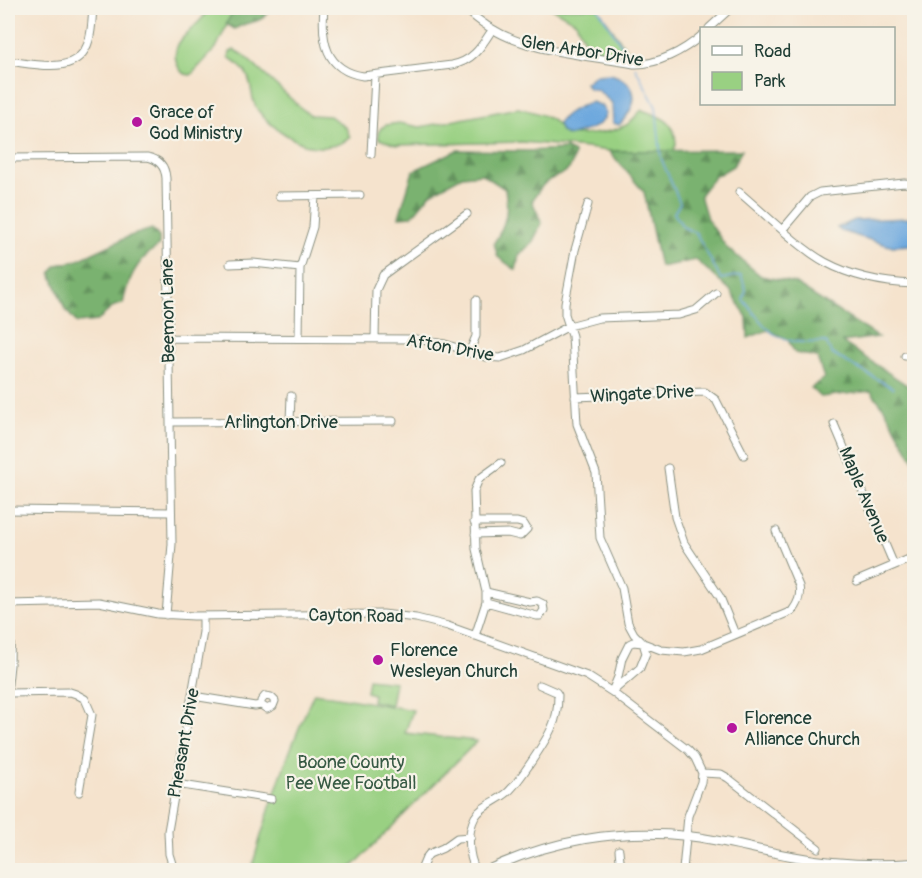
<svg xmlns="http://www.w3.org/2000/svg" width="922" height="878" viewBox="0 0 922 878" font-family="Pangolin,sans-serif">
<defs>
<pattern id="forest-firs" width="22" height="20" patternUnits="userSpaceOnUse" patternTransform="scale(1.5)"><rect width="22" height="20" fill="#7ab270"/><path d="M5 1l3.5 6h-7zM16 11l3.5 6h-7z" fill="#63925d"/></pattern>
</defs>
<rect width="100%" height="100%" fill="#f7f3e8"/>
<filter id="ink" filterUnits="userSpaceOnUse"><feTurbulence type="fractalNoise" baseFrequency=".0167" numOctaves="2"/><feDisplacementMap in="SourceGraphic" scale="12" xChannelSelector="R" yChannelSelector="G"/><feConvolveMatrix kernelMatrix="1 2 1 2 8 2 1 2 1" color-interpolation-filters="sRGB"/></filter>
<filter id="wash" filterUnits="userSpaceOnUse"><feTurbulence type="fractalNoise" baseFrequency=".008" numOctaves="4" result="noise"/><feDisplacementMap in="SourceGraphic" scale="24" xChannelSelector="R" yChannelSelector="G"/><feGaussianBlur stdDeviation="1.35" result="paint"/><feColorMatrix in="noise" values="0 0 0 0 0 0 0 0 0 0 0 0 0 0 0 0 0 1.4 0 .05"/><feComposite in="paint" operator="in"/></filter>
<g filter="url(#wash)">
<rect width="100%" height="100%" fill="#f5e3cd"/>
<path fill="#99d082" stroke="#5c865b" stroke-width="1.5" d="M208 8H235L216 48 191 75C183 75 179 71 177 64 167 38 202 28 208 8Z
M551 8H598L621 42 636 59 588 49 576 22Z
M234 50 242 54 301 108 311 115 330 116 346 128 350 137C344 144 333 146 324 147 303 150 269 126 257 109 250 98 253 84 246 73 242 67 234 62 229 57L230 52Z
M518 108C534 112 555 116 562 132 574 138 611 133 624 126 632 123 635 115 642 110 662 117 676 121 676 145L673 151H609L587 148 522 142 396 145 379 139 378 133 381 128 386 125 399 123 420 127Z
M368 679 395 682 391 705 372 701 373 694 366 692Z
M314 693 413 710 405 733 477 741 349 870H251C268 809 288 751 314 693Z"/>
<path fill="url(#forest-firs)" stroke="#4c7852" stroke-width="1.5" d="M235 8H272C256 29 252 17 235 29L226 24Z
M566 149 574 153C572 179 557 171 543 185 539 190 535 196 532 201L542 223 532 243 519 255 516 270 498 257 494 243C506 224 509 211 505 189L482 174 462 176 431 193 412 216 399 217 413 171 457 150 527 151Z
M742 150 733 166 714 177 700 195 707 219 727 248 761 276 794 283 878 337 842 342 914 390V461L884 408 871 391 821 397 811 388 824 378 817 357 795 353 788 340 768 330 748 338 747 317 730 290 696 260 660 267 644 192 609 151Z
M152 229 159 237V245C155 250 149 252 145 257 132 270 126 288 123 304L114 306 97 321 77 323 65 309 51 273 57 265 76 261 130 236Z"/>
<path fill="#6ea9de" stroke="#467389" stroke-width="1.5" d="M611 74C641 84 639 105 619 125L613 123 612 103 597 90 588 88 585 83 595 75Z
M592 102 602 106 606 114C601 129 583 131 568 136L561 132 558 124C564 113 580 106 592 102Z
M910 218 914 223V245L890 246 841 231 837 228 855 220Z"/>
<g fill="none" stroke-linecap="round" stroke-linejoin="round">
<path stroke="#6ea9de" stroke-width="1.5" d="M598 8 631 61
M635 67 656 107 661 158 680 203 674 213 683 227 696 233 721 279 741 275 746 290 743 300C752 309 759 321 768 329 783 344 806 343 826 342L832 354 893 388"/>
</g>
</g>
<g filter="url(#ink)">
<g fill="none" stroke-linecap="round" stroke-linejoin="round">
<g stroke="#8a9080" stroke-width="9">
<path id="minor" d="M324 8C321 40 325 70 363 76L452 65C473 61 481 47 492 30
M465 8C509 53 575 53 634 64 657 65 684 51 702 35
M709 28 731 8
M8 42 11 8
M8 61C35 64 79 77 89 40 92 30 92 18 93 8
M371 154 375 76
M8 158 147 157C159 159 165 166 166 178L172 544 166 615
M739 192C764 213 798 247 825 262 853 277 884 283 914 284
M279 196 360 195
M588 204 575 250 565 303V314L572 336 577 424 596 473 600 538 622 588 628 623 634 634 643 643 646 653 640 668 612 692
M783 229 810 197 820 192 904 183 914 184
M230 264 253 263 300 268
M169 338 416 339 445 344 486 357 500 358 524 350 569 326 599 318 679 315 696 310 716 293
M299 338 300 268 313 227 315 196
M375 338 376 290 383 275 467 214
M469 353 476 336V300
M905 356H914
M575 397 705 392 716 400 744 455
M290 421 291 396
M170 422 393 421
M834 424 894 565
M668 468 675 517 684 543 720 597 735 634
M8 510 171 512
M474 522H517L524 524 527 529 520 536 508 533 475 534
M857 581 914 557
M486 602 537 616H540L544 610 543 604 537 601 530 602 486 592
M8 604 99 602 158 614 194 616 383 614 416 618 448 626 587 676 612 692 688 750 695 758 702 773 701 782 688 816 683 870
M475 636 486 602V592L476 549 474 491 479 479 501 463
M8 684 10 665 11 604
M613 689 618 677 622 658 629 644 633 642 643 643 661 650 684 652 701 649 792 611C798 603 801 596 799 586L776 531
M8 693 70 692 76 694 85 699 92 715 79 792
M193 696 255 706 261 705 267 709 273 706 275 701 271 697 265 696 261 701V705
M702 773 721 774 728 778 818 848
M911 782 914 781
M176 784 271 799
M619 850 621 870
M174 870 169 854 168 831 203 632V616
M421 870 426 858 429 854 443 848 457 838 471 837
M476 870C468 856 467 832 475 817 482 805 498 801 508 792 518 783 547 740 552 727 557 717 558 706 558 695L556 692 540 685"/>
</g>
<g stroke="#8a9080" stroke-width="10">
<path id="major" d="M487 870C549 841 619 828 688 836 723 840 756 850 791 856 832 864 873 866 914 863"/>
</g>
<use href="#minor" stroke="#fff" stroke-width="7"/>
<use href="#major" stroke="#fff" stroke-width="8"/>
</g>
</g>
<g fill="#b5179e" stroke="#f7f3e8" stroke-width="2">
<circle cx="137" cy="122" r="6"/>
<circle cx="378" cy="660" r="6"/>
<circle cx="732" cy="728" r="6"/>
</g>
<g text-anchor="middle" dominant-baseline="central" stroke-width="4.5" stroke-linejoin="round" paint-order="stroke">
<g font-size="18" fill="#1f3d34" stroke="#f7f3e8">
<text transform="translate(582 51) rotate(9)">Glen Arbor Drive</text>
<text transform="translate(168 311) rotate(-91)">Beemon Lane</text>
<text transform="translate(450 348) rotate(10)">Afton Drive</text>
<text transform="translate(642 394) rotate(-3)">Wingate Drive</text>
<text x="281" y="422">Arlington Drive</text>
<text transform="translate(864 495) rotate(67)">Maple Avenue</text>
<text transform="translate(356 616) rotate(1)">Cayton Road</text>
<text transform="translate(184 743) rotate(-80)">Pheasant Drive</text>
</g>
<g font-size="18" fill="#1f3d34" stroke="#f7f3e8" text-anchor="start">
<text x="149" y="112">Grace of<tspan x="149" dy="21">God Ministry</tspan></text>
<text x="390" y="650">Florence<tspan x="390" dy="21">Wesleyan Church</tspan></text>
<text x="744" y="718">Florence<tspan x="744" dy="21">Alliance Church</tspan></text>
</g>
<g font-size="18" fill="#375a44" stroke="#f7f3e8">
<text x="351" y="762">Boone County<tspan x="351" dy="21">Pee Wee Football</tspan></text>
</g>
</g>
<rect width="922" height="878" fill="none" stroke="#f7f3e8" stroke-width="30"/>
<rect x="700" y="27" width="195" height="78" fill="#f7f3e8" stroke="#a1aaa0" stroke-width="1.5"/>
<rect x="712" y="46" width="30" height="9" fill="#ffffff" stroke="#a1aaa0" stroke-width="1.5"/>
<text x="754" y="57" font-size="18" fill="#1f3d34">Road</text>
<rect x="712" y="72" width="30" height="18" fill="#99d082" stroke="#a1aaa0" stroke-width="1.5"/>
<text x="754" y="87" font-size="18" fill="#1f3d34">Park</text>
</svg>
